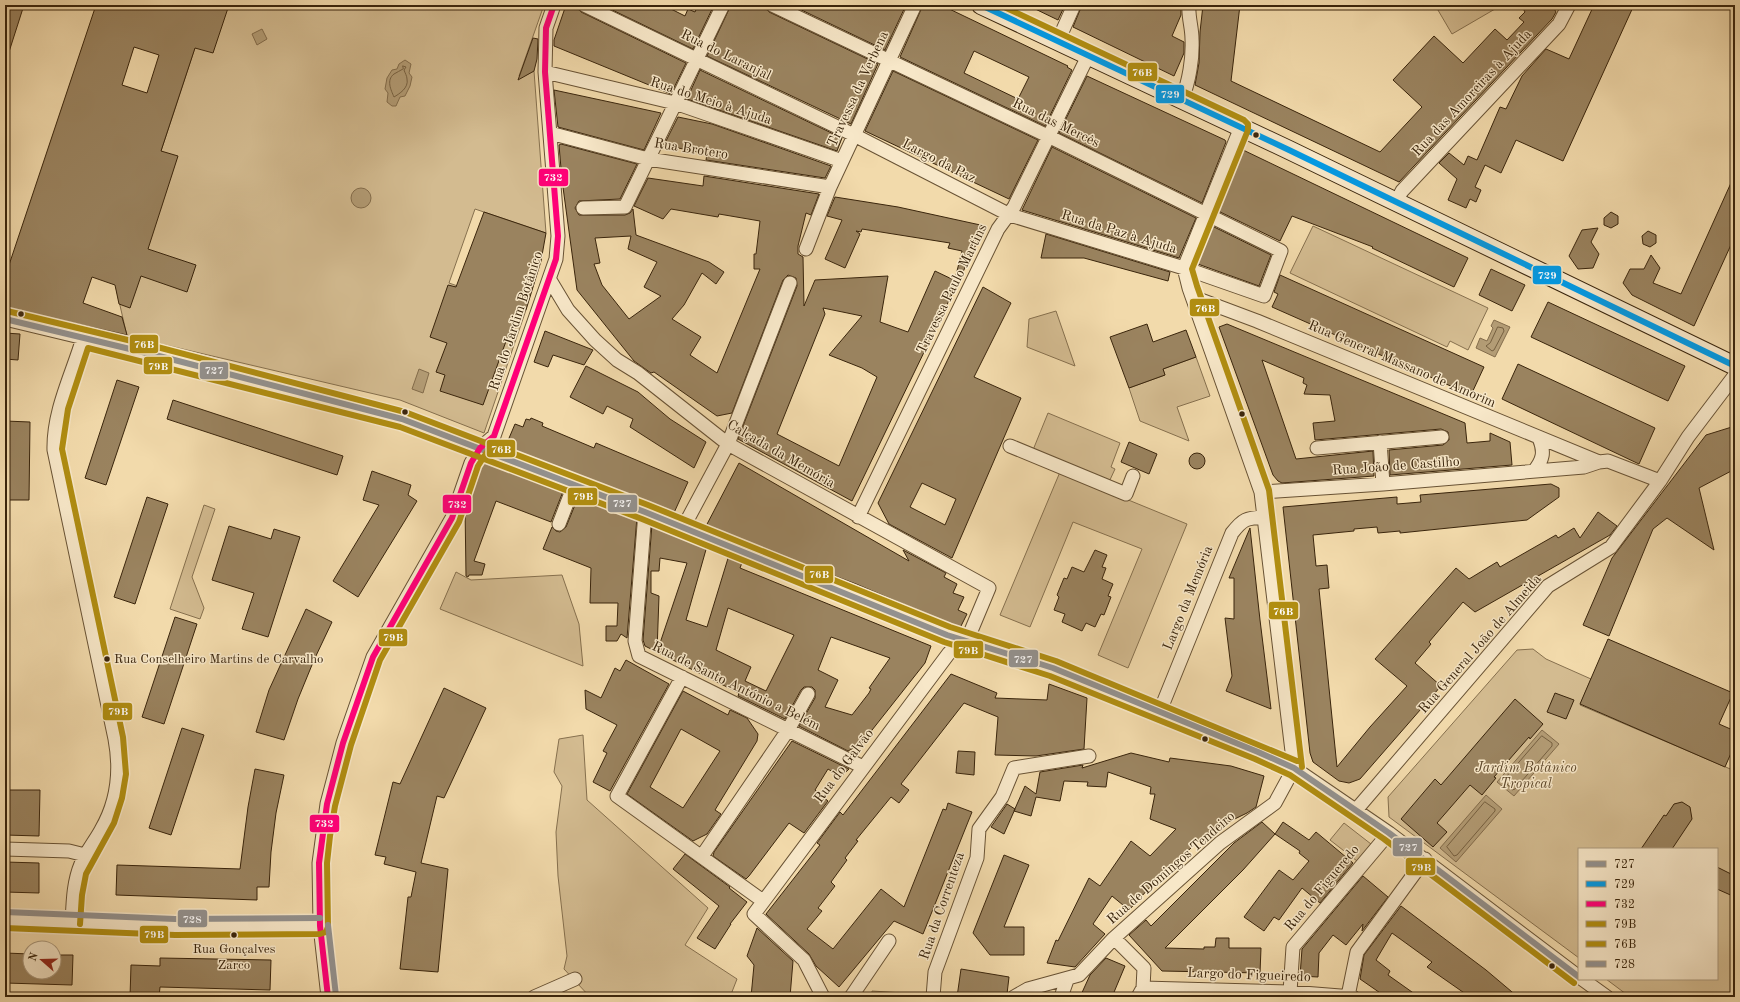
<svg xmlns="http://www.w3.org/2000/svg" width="1740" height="1002" viewBox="0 0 1740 1002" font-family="'Old Standard TT',serif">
<rect width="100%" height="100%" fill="#f2daab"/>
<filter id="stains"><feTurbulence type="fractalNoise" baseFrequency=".005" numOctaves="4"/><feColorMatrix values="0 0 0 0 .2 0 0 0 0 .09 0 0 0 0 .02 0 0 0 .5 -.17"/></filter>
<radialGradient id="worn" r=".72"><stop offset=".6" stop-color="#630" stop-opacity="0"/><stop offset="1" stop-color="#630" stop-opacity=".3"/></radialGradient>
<path fill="#d3bb90" stroke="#86704e" d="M209 5H544L519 76 526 75 534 71 546 233 475 209 449 283 526 310 484 433 400 400 127 336 116 288Z
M1435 5H1492L1495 9 1452 34Z
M1313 226 1488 308 1468 350 1450 341 1447 347 1290 273Z
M1056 311 1075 366 1027 347 1029 319Z
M1196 357 1210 396 1177 407 1189 441 1140 421 1129 388 1165 375 1163 369Z
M1048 413 1120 443 1111 467 1115 469 1109 482 1033 450Z
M1060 472 1187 524 1128 668 1098 655 1142 549 1073 522 1030 627 1000 615Z
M204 505 215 509 192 577 204 608 200 619 170 609Z
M456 572 471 580 562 575 579 624 583 666 440 609Z
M1533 649 1546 659 1591 679 1580 705 1735 771V997H1630L1606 979H1717V849H1579V958L1389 817 1388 797 1517 650Z
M583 735 587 800 708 908 685 945 737 979 730 997H590L564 969 567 956 558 876 556 832 562 786 554 772 559 739Z
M1344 823 1371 844 1357 861 1330 840Z
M872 991 903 993V997H872Z"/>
<path fill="#b39c75" stroke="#836c4b" d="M262 29 267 39 257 45 252 34Z
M405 60 411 64 409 73 412 77 410 86 405 96 400 97 396 106H392L387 102 388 93 385 89 387 78 392 70 397 69 399 64Z
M351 198a10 10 0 1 1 20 0a10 10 0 1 1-20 0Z
M1494 320 1510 327 1495 357 1476 348 1480 338 1487 341 1493 328 1491 326Z
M419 369 429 373 423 393 412 389Z
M1542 730 1559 744 1514 796 1497 782Z
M1486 795 1502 809 1456 862 1440 848Z"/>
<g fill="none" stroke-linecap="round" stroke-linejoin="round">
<path stroke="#766040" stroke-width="1" d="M403 66 406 67 404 70C405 73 407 76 407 79 409 88 399 94 394 97 391 90 386 80 394 74 397 72 400 71 403 69Z
M1498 327 1503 328 1504 331 1494 350 1492 351 1486 346 1490 343Z
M1542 736 1552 743V746L1515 789 1512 790 1504 780Z
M1485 802 1495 809V811L1457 855 1454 856 1447 847Z"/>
</g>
<path fill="#9a835f" stroke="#3a250c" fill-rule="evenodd" d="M5 5H24L8 55 5 54Z
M96 5H229L213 53 195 48 161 151 178 156 148 249 196 265 187 292 141 276 130 308 119 304 115 285 92 277 83 303 122 317 127 335 5 308V277ZM134 47 159 55 147 93 122 85Z
M566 5H576L581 12 686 63 671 94 554 46V40Z
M602 5H663L685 16 688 9 695 12 698 5H714L693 49Z
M731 5H764L769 12 878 64 851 124 707 56Z
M791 5H906L885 50Z
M923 5H941L1068 66 1067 67 1072 70 1045 126 900 57ZM974 51 1029 77 1018 99 964 73Z
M1027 5H1065L1058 20Z
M1082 5H1181V15L1172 36 1184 42V53L1174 76 1073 27Z
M1203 5H1240L1231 81 1380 152 1422 107 1393 80 1434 36 1463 63 1495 29 1507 40 1524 22 1519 18 1525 12 1521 5H1552L1556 12 1552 19 1399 182 1195 85 1199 63 1200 32Z
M1594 5H1634L1563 161 1516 140 1501 173 1485 165 1475 187 1481 190 1476 202 1470 199 1466 208 1448 200 1457 179 1439 163 1449 153 1464 165 1468 156 1477 160 1500 107 1506 109 1522 76 1546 49 1569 59Z
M533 38 538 39 537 59 534 71 518 80Z
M700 70 842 138 837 151 687 99Z
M893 71 1038 140 1009 199 865 131Z
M1087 76 1225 140 1226 142 1202 203 1059 133Z
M554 90 661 113 644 150 558 127Z
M678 117 712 124 831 166 825 178 706 160 707 154 664 145Z
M561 144 637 164 620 199 579 201 575 208 579 215H625L630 213 633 209 636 235 709 262 724 272 716 284 702 273 684 305 672 319 701 337 690 355 717 373 760 269H754V254H756L760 221 719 214 718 217 671 209 663 219 634 206 648 178 703 186 704 176 819 194 811 215 806 213 798 246V254L803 257 804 306 815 280 888 276 880 322 908 332 935 271 958 282 852 501 738 439 797 286 796 278 788 275 783 280 732 413 717 416 654 372 651 373 634 361 577 290 562 180 559 145ZM631 236 628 249 657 262 644 287 661 296 629 319 602 285 594 264 600 263 595 238ZM823 308 862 316 829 355 862 368 877 377 839 466 777 434 825 314Z
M1052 147 1196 218 1179 258 1022 210Z
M1241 149 1468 258 1454 287 1372 248 1373 247 1292 216 1280 241 1216 210Z
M1735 174V236L1694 326 1632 295 1623 283 1630 269H1644L1651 255 1660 268 1653 283 1681 294Z
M835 197 898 207 985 226 961 276 956 275 962 251 948 248 950 243 862 229 861 232 856 231 860 234 845 268 825 259 842 220 827 216Z
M484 212 546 233 541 261 526 310 518 308 483 405 440 391 445 375 436 372 447 343 430 337 448 285 456 287Z
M1611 212 1618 216V224L1611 228 1604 225V218Z
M1210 225 1271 255 1259 286 1195 263Z
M1598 228 1591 242 1599 254 1593 268 1578 269 1569 256 1582 230Z
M1648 231 1656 235V243L1650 247 1643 244 1642 236Z
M1046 234 1170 272 1168 281 1084 258H1041Z
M1491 269 1525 285 1512 311 1479 295Z
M1280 275 1484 367 1471 395 1272 307 1278 294 1274 292Z
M983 287 1011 303 974 377 1021 398 952 558 889 524 878 503ZM922 483 956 499 945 525 910 507Z
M1548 302 1685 366 1668 401 1531 337Z
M1147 324 1153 342 1186 330 1196 357 1163 369 1165 375 1129 388 1110 337Z
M1227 324 1465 423 1467 443 1490 441V433L1510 442 1512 465 1390 475 1389 450 1443 445 1449 440 1448 432 1441 429 1315 440 1313 423 1335 421 1330 395 1304 394 1307 385 1303 383 1304 378 1262 360 1296 459 1373 451 1374 476 1282 483 1278 481 1273 475 1219 327Z
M545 331 593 350 584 365 553 355 548 367 534 362Z
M5 333 20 334 18 360 5 359Z
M1518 364 1655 428 1639 464 1502 399Z
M586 366 638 392 670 419 706 442 694 468 630 427 633 419 607 406 603 414 570 397Z
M117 380 139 387 106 485 85 478Z
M173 400 343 456 337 475 167 419Z
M531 418 543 423 542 426 594 448 596 443 688 482 673 515 504 450 515 424 523 427 526 419 530 420Z
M5 421 30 422 29 500H5Z
M1735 426V469L1699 488 1714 550 1667 518 1653 529 1609 636 1583 625 1612 558 1706 435Z
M1129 442 1157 454 1149 474 1121 462Z
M1189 461a8 8 0 1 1 16 0a8 8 0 1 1-16 0Z
M483 460 564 489 551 522 496 501 474 561 485 564 482 575H469L468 577 466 576 465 505Z
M739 463 909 561 903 550 946 573 944 577 957 584 953 593 964 597 958 610 967 614 960 628 856 584 748 543 747 545 733 539 734 537 712 529V531L705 528Z
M372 471 411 485 408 495 417 501 358 597 333 581 379 505 363 500Z
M1551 484 1559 488V497L1527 520 1400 533V531L1378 533 1377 527 1354 529V531L1313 535 1316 566 1327 565 1329 588 1319 589 1337 767 1370 727 1407 686 1375 659 1456 568 1469 579 1497 562 1500 567 1556 535 1558 538 1574 528 1580 538 1598 512 1617 526 1610 535 1475 612 1463 602 1429 642 1431 644 1415 663 1441 686 1360 779 1349 783 1339 781 1313 762 1310 753 1283 507 1397 497V504L1421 502 1420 495Z
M579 495 637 517 627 638 621 634 617 641H606V626H617L618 603H590L591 568 543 549 552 527 556 531 560 532 566 527Z
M147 497 168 504 135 604 114 597Z
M652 524 696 544 697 542 707 546 686 620 707 627 729 555 743 560 740 568 931 646 925 663 861 744 848 751 799 726 815 698V690L812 687H804L801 690 785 719 738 696 739 693 645 646 643 640ZM660 558 687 563 657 652 659 596 651 593V571H659ZM728 608 794 635 766 691 745 681 751 667 716 650ZM831 637 890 658 869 688 871 689 869 693 852 715 825 707 838 680 818 670Z
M229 526 271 539 274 529 300 537 268 637 242 629 254 593 212 580Z
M1250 528 1260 620 1271 709 1226 691 1232 676 1225 618 1234 619V578H1229Z
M1095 550 1107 555 1102 567 1106 568 1102 579 1113 584 1108 596 1111 597 1104 615 1101 614 1095 627 1086 623 1082 631 1062 622 1065 614 1054 610 1059 597 1057 595 1064 578 1067 579 1072 567 1084 572Z
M306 609 332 622 314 660 298 699 284 740 256 732 269 690Z
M175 617 197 624 164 724 142 717Z
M1608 639 1733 693 1719 724 1735 731V744L1725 767 1580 704Z
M626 660 669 684 610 791 593 782 607 753 603 751 617 725 586 709 585 690 601 698 615 668 620 671Z
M951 674 997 693 995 698 1047 700 1049 684 1087 698 1084 749 1036 756 995 755 998 717 964 703 901 784 909 790 899 803 891 797 856 840 858 841 845 858 847 860 831 882 835 886 818 908 822 911 807 929 833 949 881 889 904 907 943 809 946 810 948 803 972 812 923 934 894 921 839 987 816 966 809 954 766 914 820 845 817 843 840 812 843 815Z
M444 688 486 708 444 798 437 796 421 863 448 869 438 972 400 969 408 897H411L416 872 384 864 386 857 375 855 393 782 400 784Z
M683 691 728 715 730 710 747 718 758 734 757 741 715 810 721 814 707 834 693 841 627 794ZM681 729 720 751 683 808 650 787Z
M1555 693 1574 700 1566 719 1547 712Z
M1515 699 1543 724 1530 739 1529 737 1494 777 1496 778 1482 795 1470 785 1437 823 1447 832 1433 847 1401 819 1435 779 1441 785Z
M182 728 204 735 171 835 149 828Z
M792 741 849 769 841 777 828 769 815 790 828 801 804 833 789 823 749 876 746 879 713 856 714 852Z
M958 751 975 752 974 775 956 773Z
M1131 753 1169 762 1170 758 1231 766 1264 776 1256 807 1247 813 1210 831 1163 873 1129 910 1112 896 1093 924 1105 934 1075 967 1047 963 1056 940 1058 941 1089 878 1100 886 1131 841 1150 856 1176 829 1150 819 1155 794H1150L1151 787 1108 772 1106 787 1087 786 1088 782 1064 781 1060 801 1036 797 1031 816 1014 811 1025 786 1036 794 1040 772 1083 765 1082 768Z
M255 769 284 775 276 813 271 852 269 887H257V900L116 895 117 865 240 869 248 807Z
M5 790H40L39 836 5 835Z
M1682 802 1690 807 1692 819 1672 849H1641L1664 815 1666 816 1674 804Z
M1007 804 1015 809 1004 834 991 827Z
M1262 822 1275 834 1243 870 1165 948 1204 949V947H1215L1216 938H1229V948H1261L1260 973 1162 971 1129 935 1146 920 1151 926 1234 843Z
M1283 822 1309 840 1316 832 1353 863 1320 903 1302 888 1279 920 1274 917 1264 931 1244 917 1279 870 1293 880 1309 861 1299 853 1300 851 1275 834Z
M685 854 730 887 729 888 747 902 730 924H731L715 949 697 938 719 906 673 869Z
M1004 855 1029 865 1004 927H1024V955H990L973 933Z
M5 862 39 863V893L5 892Z
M1717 867 1735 876V897L1717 889Z
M1363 876 1388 897 1362 931 1363 924 1346 945 1333 935 1319 953 1318 977 1300 976 1302 949Z
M1401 906 1486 970 1518 997H1470L1427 967 1432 962 1392 933 1376 960 1390 971 1388 975 1419 997H1386L1360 979 1364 955Z
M757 928 793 961 790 997H751L754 965 747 956Z
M5 953 30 954V972H54V955H73L72 985 5 983Z
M160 958 271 960 270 990 160 987 159 997H130L131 965 160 966Z
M1106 958 1125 966 1112 997H1080L1090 975Z
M961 969 1009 977 1007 994 1002 997H957Z"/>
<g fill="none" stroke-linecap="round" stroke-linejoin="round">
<g stroke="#685234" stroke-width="15">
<path id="street" d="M584 5 854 135 1010 215 1184 268 1264 296 1281 251 1052 138 772 5
M1058 41 1074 5
M545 72 675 103 842 161
M1182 99C1189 82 1193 58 1192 39 1192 27 1188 17 1189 5
M1241 127 1184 268 1189 288 1261 492 1294 768
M550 133 648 159 830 187
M1396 202 1402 191 1559 24 1569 5
M583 208 625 207 723 5
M806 249 830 187 915 5
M550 280 568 310 595 340 617 360 638 373 728 444 989 588 971 631 949 653 754 914 804 960 823 997
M1193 297 1257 321 1599 462
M5 319 159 356 402 419 645 512 947 635 1053 668 1258 752 1294 768 1389 833 1579 977
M1380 442 1383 484
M1010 446 1126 494 1133 476
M1317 448 1442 437
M1534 471C1543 460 1545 452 1539 438
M1261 492 1383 484 1584 467 1599 462 1608 461 1660 481
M645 512 635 641 639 656 863 767
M858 517 998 229 1014 207 1088 56
M559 524 574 485
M683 528 728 444 790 283
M682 677 617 796 763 901
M1160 711 1232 533C1243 519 1246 518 1264 517
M1356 810 1548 586 1611 547 1660 481 1688 437 1735 375
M5 849 69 851 85 855
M702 856 788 730 808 694
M5 920 175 927 320 926
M72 924C73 904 73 883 81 864 86 852 95 841 101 830 118 801 121 771 115 739L54 450C53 411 72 375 83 338
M1114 938 1144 968 1143 988
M1582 979 1607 997
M1290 992 1293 947 1389 833
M1348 996 1357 952 1425 859
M328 997 320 926 319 863 327 804 343 743 373 657 452 518 471 463 480 448 494 436 556 259 558 236 545 72 546 28 554 5
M534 997 575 979
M851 997 889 941
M933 997 935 972 977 858 979 829 1002 797 1014 768 1089 756
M1014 997 1028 989 1079 975 1114 938 1220 843 1275 803 1294 768
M1061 997 1067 980
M1138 997 1143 988 1290 992 1353 997"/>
</g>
<g stroke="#3a250c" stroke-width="20">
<path id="secondary" d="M981 5 1289 150 1735 366"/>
</g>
<use href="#street" stroke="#f7e7c8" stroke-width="13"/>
<use href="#secondary" stroke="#f7e7c8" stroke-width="18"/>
<g stroke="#f7e7c8" stroke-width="9">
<path id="bus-1" d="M5 319 159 356 402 419 645 512 947 635 1053 668 1258 752 1294 768 1389 833 1579 977"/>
</g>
<g stroke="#f7e7c8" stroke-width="9">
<path id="bus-2" d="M981 5 1289 150 1735 366"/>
</g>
<g stroke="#f7e7c8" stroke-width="9">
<path id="bus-3" d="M328 997 320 926 319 863 327 804 343 743 373 657 452 518 471 463 480 448 494 436 556 259 558 236 545 72 546 28 554 5"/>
</g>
<g stroke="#f7e7c8" stroke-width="9">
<path id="bus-4" d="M80 924 82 895 86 874 114 823 122 798 126 774 123 737 62 449 68 409 88 348 400 427 642 519 944 642 1050 676 1255 759 1290 775 1384 839 1574 983
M5 928 175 935 320 934 326 932 328 927 327 863 330 836 335 806 351 745 380 660 459 522 478 466 487 452"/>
</g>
<g stroke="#f7e7c8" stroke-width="9">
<path id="bus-5" d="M1000 5 1244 120 1248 124V130L1192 269 1197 286 1269 490 1302 767
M7 311 161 348 405 412 648 505 950 627 1056 661 1297 761"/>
</g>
<g stroke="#f7e7c8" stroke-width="9">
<path id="bus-6" d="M5 912 175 919 320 918
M328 925 336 996"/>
</g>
<use href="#bus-1" stroke="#93918e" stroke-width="6"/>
<use href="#bus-2" stroke="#0399e3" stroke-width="6"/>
<use href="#bus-3" stroke="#f07" stroke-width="6"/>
<use href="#bus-4" stroke="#b08d11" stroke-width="6"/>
<use href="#bus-5" stroke="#b08d11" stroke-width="6"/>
<use href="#bus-6" stroke="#93918e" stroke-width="6"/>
</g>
<g fill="#3a250c" stroke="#f7e7c8" stroke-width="1.5">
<circle cx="1256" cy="135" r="3.5"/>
<circle cx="21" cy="314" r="3.5"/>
<circle cx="405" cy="412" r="3.5"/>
<circle cx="1242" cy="414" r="3.5"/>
<circle cx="107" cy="659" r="3.5"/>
<circle cx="1205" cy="739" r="3.5"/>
<circle cx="234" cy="935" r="3.5"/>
<circle cx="1552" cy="966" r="3.5"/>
</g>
<g text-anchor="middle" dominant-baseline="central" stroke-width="3" stroke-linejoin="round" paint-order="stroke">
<g font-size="13" fill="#3a250c" stroke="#f7e7c8" text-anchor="start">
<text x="114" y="659">Rua Conselheiro Martins de Carvalho</text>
<text x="234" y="949" text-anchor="middle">Rua Gonçalves<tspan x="234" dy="16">Zarco</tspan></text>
</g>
<g font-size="14" fill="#3a250c" stroke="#f7e7c8">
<text transform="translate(726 55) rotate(26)">Rua do Laranjal</text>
<text transform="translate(858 89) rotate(-65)">Travessa da Verbena</text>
<text transform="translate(1472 93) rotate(-47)">Rua das Amoreiras à Ajuda</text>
<text transform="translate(711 101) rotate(18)">Rua do Meio à Ajuda</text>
<text transform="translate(1056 123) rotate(26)">Rua das Mercês</text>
<text transform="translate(691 149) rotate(9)">Rua Brotero</text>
<text transform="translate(939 161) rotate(27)">Largo da Paz</text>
<text transform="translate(1119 232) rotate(17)">Rua da Paz à Ajuda</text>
<text transform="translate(952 289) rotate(-64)">Travessa Paulo Martins</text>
<text transform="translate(516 321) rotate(-72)">Rua do Jardim Botânico</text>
<text transform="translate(1402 364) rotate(23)">Rua General Massano de Amorim</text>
<text transform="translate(781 454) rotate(30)">Calçada da Memória</text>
<text transform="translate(1396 466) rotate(-4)">Rua João de Castilho</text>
<text transform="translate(1188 598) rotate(-68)">Largo da Memória</text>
<text transform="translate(1480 644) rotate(-49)">Rua General João de Almeida</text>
<text transform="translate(736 686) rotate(26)">Rua de Santo António a Belém</text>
<text transform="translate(844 766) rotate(-53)">Rua do Galvão</text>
<text transform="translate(1171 868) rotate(-41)">Rua de Domingos Tendeiro</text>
<text transform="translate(1322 888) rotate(-50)">Rua do Figueredo</text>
<text transform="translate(942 906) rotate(-71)">Rua da Correnteza</text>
<text transform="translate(1249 975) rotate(2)">Largo do Figueiredo</text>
</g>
<g font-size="14" font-style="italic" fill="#604a2d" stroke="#f7e7c8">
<text x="1526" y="768">Jardim Botânico<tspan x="1526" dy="16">Tropical</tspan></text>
</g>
</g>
<g stroke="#f7e7c8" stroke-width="1.5">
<rect x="1127" y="62" width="31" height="20" rx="4" fill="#b08d11"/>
<rect x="1155" y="84" width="30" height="20" rx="4" fill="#0399e3"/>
<rect x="538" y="168" width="31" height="19" rx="4" fill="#f07"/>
<rect x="1532" y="265" width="30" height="20" rx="4" fill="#0399e3"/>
<rect x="1189" y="298" width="31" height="19" rx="4" fill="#b08d11"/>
<rect x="129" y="334" width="30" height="20" rx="4" fill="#b08d11"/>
<rect x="143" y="356" width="30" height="19" rx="4" fill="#b08d11"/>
<rect x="199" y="361" width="30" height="19" rx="4" fill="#93918e"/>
<rect x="486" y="439" width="30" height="19" rx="4" fill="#b08d11"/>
<rect x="567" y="487" width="31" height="19" rx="4" fill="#b08d11"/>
<rect x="607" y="494" width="31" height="19" rx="4" fill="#93918e"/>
<rect x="442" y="494" width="30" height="20" rx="4" fill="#f07"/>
<rect x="804" y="565" width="30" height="19" rx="4" fill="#b08d11"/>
<rect x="1268" y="601" width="31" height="19" rx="4" fill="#b08d11"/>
<rect x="378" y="628" width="30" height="19" rx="4" fill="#b08d11"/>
<rect x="953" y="640" width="31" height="19" rx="4" fill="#b08d11"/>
<rect x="1008" y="649" width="31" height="19" rx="4" fill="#93918e"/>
<rect x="102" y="702" width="31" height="19" rx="4" fill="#b08d11"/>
<rect x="309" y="814" width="31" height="19" rx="4" fill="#f07"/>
<rect x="1392" y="837" width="31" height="20" rx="4" fill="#93918e"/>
<rect x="1405" y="857" width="31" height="19" rx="4" fill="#b08d11"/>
<rect x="177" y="909" width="31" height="19" rx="4" fill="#93918e"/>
<rect x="139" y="925" width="30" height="19" rx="4" fill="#b08d11"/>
</g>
<g font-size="11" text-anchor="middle" font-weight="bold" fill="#fff">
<text x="1142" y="76">76B</text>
<text x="1170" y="98">729</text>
<text x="553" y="181">732</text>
<text x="1547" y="279">729</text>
<text x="1205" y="312">76B</text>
<text x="144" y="348">76B</text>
<text x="158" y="370">79B</text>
<text x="214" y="374">727</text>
<text x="501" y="453">76B</text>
<text x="583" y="500">79B</text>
<text x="622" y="507">727</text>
<text x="457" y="508">732</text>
<text x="819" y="578">76B</text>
<text x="1283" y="615">76B</text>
<text x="393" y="641">79B</text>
<text x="968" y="654">79B</text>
<text x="1023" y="663">727</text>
<text x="118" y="715">79B</text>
<text x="324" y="827">732</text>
<text x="1408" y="851">727</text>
<text x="1421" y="871">79B</text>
<text x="192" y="923">728</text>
<text x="154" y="938">79B</text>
</g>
<rect width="1740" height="1002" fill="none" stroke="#f2daab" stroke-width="20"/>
<rect x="6" y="6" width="1728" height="990" fill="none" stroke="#3a250c" stroke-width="2"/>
<rect x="10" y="10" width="1720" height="982" fill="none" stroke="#3a250c"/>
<rect x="1578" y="848" width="140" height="132" fill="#f7e7c8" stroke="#ab997d"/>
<rect x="1586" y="861" width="20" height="6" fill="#93918e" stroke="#ab997d"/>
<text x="1614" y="868" font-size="12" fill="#3a250c">727</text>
<rect x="1586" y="881" width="20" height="6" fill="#0399e3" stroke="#ab997d"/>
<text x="1614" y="888" font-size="12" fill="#3a250c">729</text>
<rect x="1586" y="901" width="20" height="6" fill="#ff0077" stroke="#ab997d"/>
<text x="1614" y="908" font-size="12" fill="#3a250c">732</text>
<rect x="1586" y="921" width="20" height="6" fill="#b08d11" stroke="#ab997d"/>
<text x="1614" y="928" font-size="12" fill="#3a250c">79B</text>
<rect x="1586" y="941" width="20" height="6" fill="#b08d11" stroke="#ab997d"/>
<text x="1614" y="948" font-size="12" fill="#3a250c">76B</text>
<rect x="1586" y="961" width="20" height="6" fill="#93918e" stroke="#ab997d"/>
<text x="1614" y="968" font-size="12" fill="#3a250c">728</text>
<g transform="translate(42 960) rotate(290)"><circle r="19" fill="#f7e7c8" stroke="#ab997d"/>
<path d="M0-3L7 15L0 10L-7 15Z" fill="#8f2418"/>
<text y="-6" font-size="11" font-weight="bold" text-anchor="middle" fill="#3a250c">N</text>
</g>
<rect width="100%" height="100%" filter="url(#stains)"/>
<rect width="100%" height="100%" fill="url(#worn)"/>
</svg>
